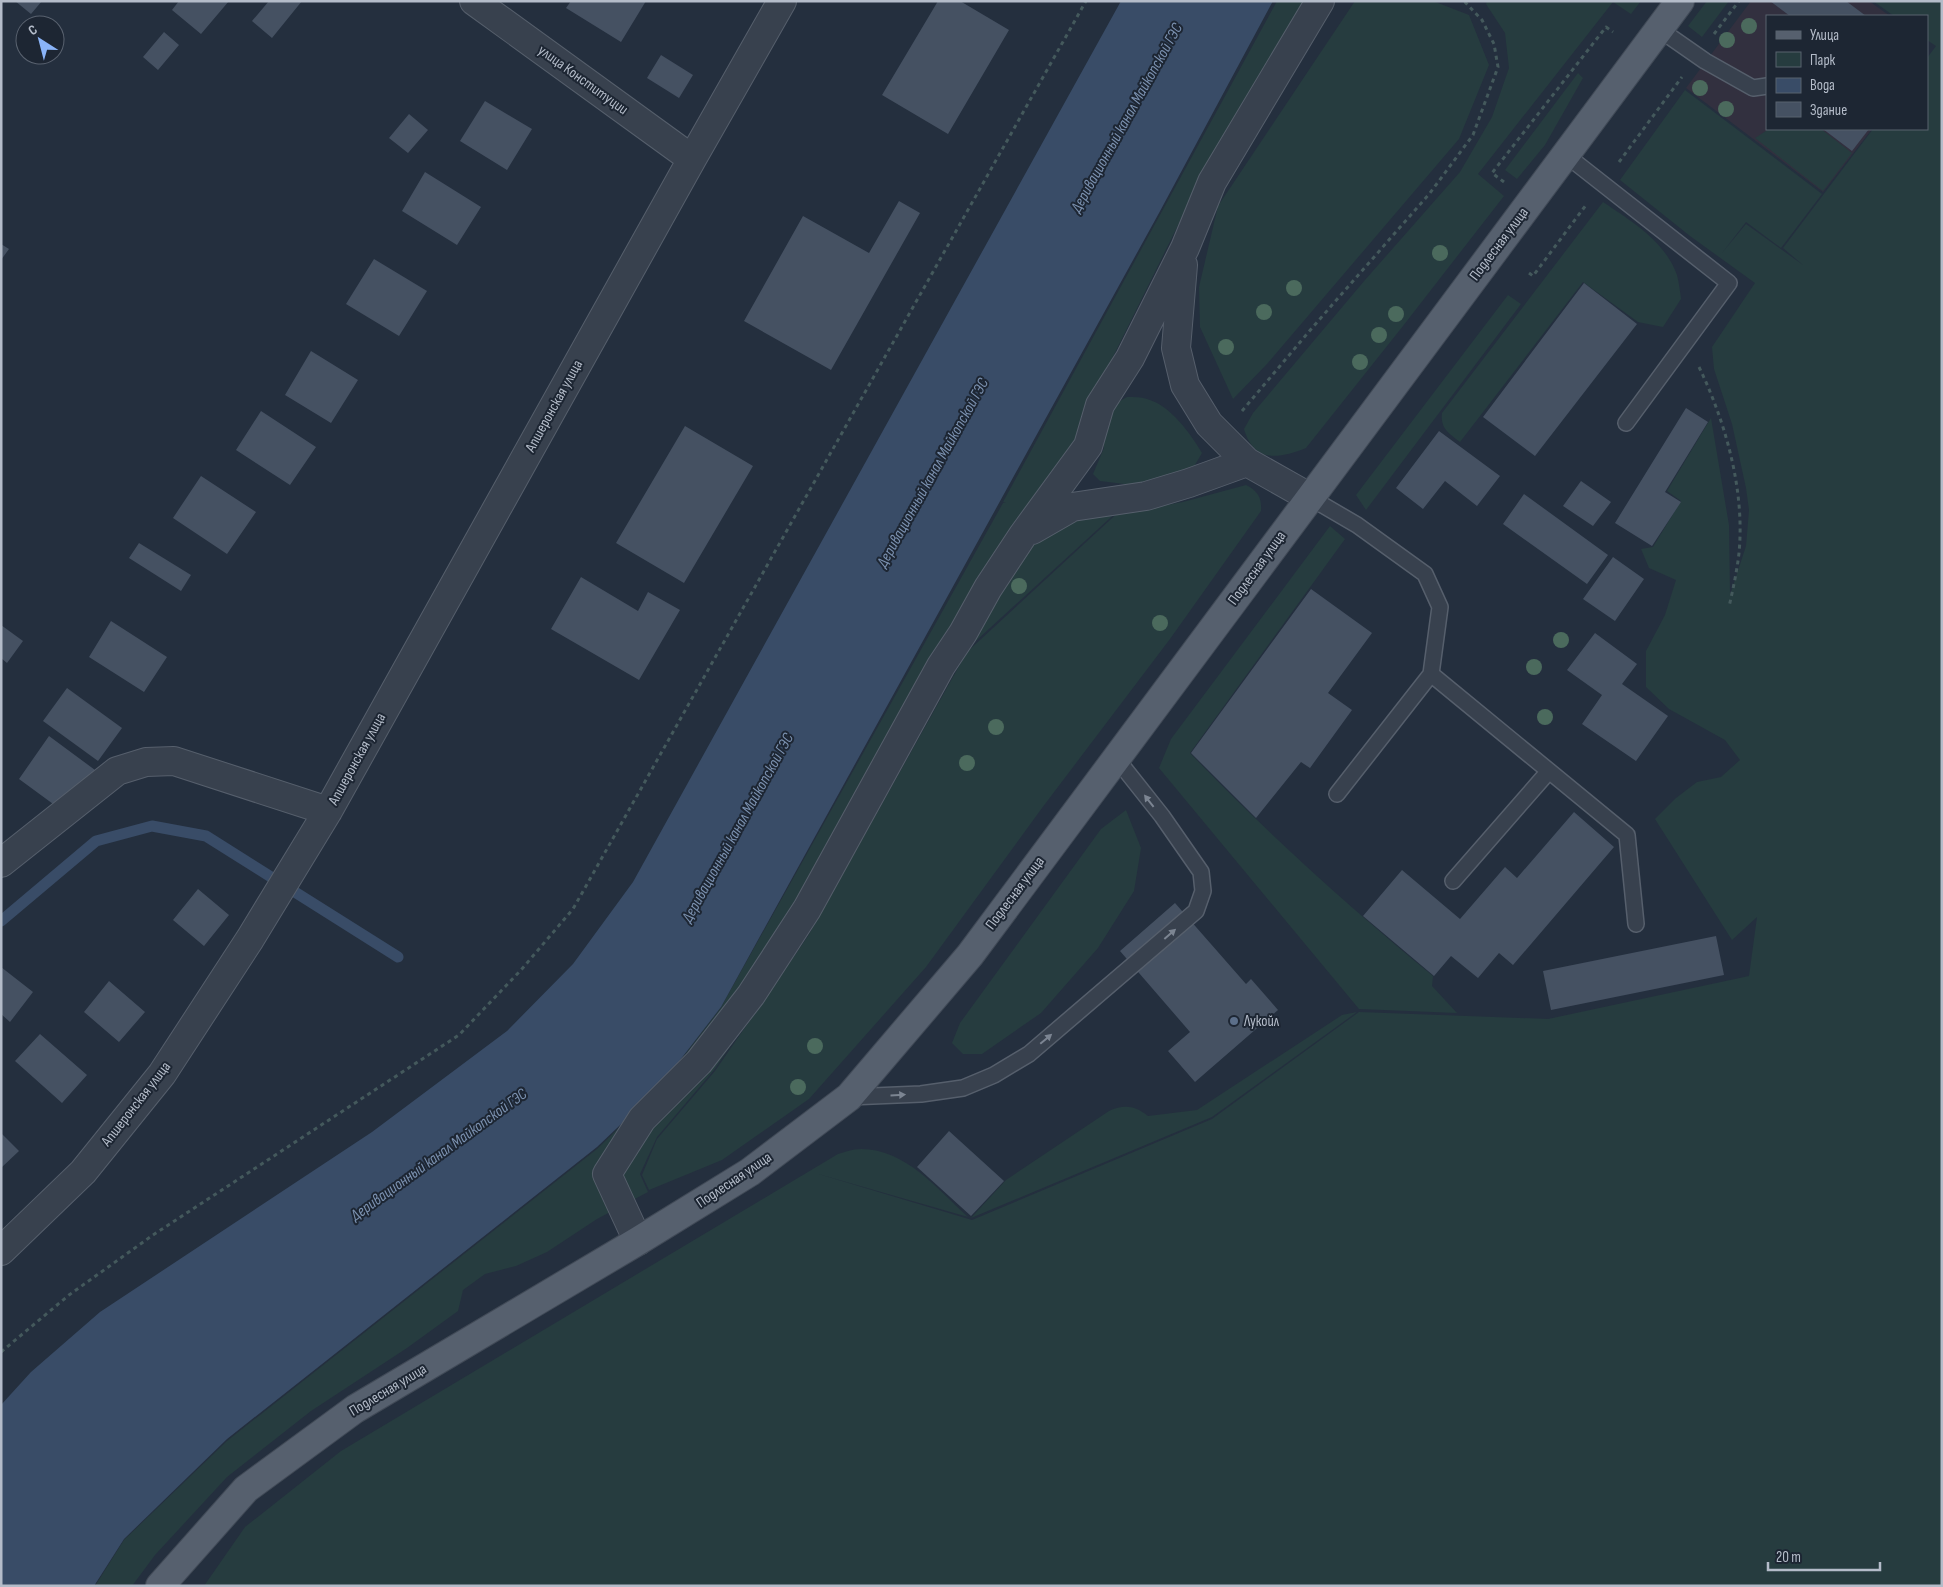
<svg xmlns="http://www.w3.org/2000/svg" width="1943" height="1587" viewBox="0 0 1943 1587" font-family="'Sofia Sans Condensed',sans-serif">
<rect width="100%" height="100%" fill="#242f3e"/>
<path fill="#32303f" d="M1751 1H1869L1890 16H1767V129H1872L1823 192 1686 88Z"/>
<path fill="#263c3f" d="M1277 1H1306L1192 197 1106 371 1070 452 1033 504 1121 508 966 650 807 934 714 1070 657 1137 640 1174 648 1192 597 1219 547 1252 516 1266 485 1274 463 1290 458 1311 407 1348 311 1411 227 1477 155 1555 132 1586H95L124 1540 227 1441 597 1149 657 1091 720 1009 1003 503H1006L1003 502Z
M1355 1H1433L1469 15 1489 65 1459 139 1267 364 1233 399 1200 327 1199 287 1218 206Z
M1487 1H1641L1631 14 1613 2 1478 174 1504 196 1403 326 1306 448C1278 459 1254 463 1244 429L1253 413 1365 280 1460 172 1492 117 1509 68 1505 33 1486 4Z
M1707 1H1729L1702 37 1688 26Z
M1873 1H1942V1586H204L245 1527 341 1451 838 1154C845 1152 853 1149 861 1149 906 1149 937 1189 968 1217L815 1173 972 1220 1212 1119 1359 1012 1548 1019 1749 976 1757 917 1732 940 1655 819 1676 798 1697 782 1721 777 1740 760 1725 740 1669 709 1646 687V651L1665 615 1676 580 1649 568 1641 549 1653 547 1681 501 1667 491 1711 418 1729 525 1730 595 1746 546 1749 510 1746 488 1732 424 1714 369 1712 347 1755 283 1690 236 1620 180 1685 90 1822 194 1781 248 1746 222 1722 253 1746 224 1803 265 1783 248 1873 129H1927V58L1936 46 1927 40V16H1894Z
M1578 73 1583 78 1545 145 1517 179 1505 170Z
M1769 129H1821L1852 153 1823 191 1755 138Z
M1603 202C1631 221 1665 241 1677 275 1679 283 1680 291 1681 299L1663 327 1638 322 1583 282 1460 442C1449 433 1440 429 1442 413Z
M1508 295 1521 304 1366 510 1356 495Z
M1127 397C1134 397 1141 397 1147 399 1170 405 1191 434 1202 453L1192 470 1132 485 1100 481 1093 474 1104 448 1101 431 1111 406Z
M1246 485C1258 491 1262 498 1261 511L1170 639 1042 808 926 967 809 1099 722 1160 649 1190 642 1175 657 1139 715 1071 808 936 967 652 1123 508H1150L1183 502Z
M1330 526 1345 539 1190 753C1266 832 1348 906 1433 976L1432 986 1457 1013 1359 1009 1159 768 1171 739Z
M1126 810 1141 848 1134 891 1098 948 1041 1013 982 1054H963L952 1043 960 1023 1101 829Z
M1357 1012 1212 1117 971 1218 1006 1180 1109 1111C1125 1104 1135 1106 1148 1116L1197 1110 1342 1015Z"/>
<path fill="#394c67" d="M1121 1H1273L1159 213 721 1007 657 1090 597 1147 227 1439 124 1539 94 1586H1V1405L31 1372 100 1312 372 1132 507 1031 573 964 633 882Z"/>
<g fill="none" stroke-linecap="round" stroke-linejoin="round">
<path stroke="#394c67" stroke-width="11" d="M1 921 96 841 152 826 206 836 398 957"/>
</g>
<path fill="#455162" d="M15 1H42L31 14Z
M179 1H229L201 34 172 10Z
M269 1H302L272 38 252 21Z
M571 1H646L621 42 566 8Z
M938 1H960L1009 30 948 134 882 95Z
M1770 1H1846L1866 16H1790Z
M164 32 179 45 158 70 143 57Z
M661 55 693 75 679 98 647 78Z
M485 101 532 129 507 170 460 141Z
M409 114 428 130 408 153 389 138Z
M1823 129H1869L1852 151Z
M425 172 481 207 457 245 402 211Z
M899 201 920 213 831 370 744 321 803 216 869 253Z
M1 244 9 249 1 260Z
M374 259 427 291 399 336 346 304Z
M1584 283 1637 324 1535 456 1483 417Z
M311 351 358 380 331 423 285 395Z
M1686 408 1708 422 1665 492 1681 502 1652 546 1615 523Z
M261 411 316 447 290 485 236 450Z
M685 426 753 466 684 583 616 543Z
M1439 431 1500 476 1477 506 1445 481 1423 509 1396 488Z
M201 476 256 512 227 554 173 518Z
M1581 481 1611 502 1593 526 1563 506Z
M1524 494 1608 555 1587 584 1503 524Z
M139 543 191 575 181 591 129 558Z
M1613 557 1644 579 1615 621 1583 599Z
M581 577 638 611 648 592 680 610 639 680 551 629Z
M1311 589 1372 633 1328 693 1352 710 1310 768 1301 762 1256 818 1191 753Z
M111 621 167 657 144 692 89 657Z
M1 625 23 641 7 663 1 658Z
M1595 633 1637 664 1622 684 1668 716 1636 761 1582 724 1602 695 1567 670Z
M67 688 122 728 98 761 43 721Z
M49 736 95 770 64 812 19 779Z
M1574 812 1614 847 1513 965 1499 953 1478 978 1451 956 1434 976 1363 916 1402 870 1460 919 1505 867 1517 878Z
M198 889 229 915 204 946 173 920Z
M1175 903 1246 984 1251 979 1278 1010 1195 1082 1168 1051 1190 1032 1120 951Z
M1716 936 1724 975 1551 1010 1543 971Z
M1 967 33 992 10 1022 1 1014Z
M109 981 145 1012 119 1042 84 1012Z
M40 1034 87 1075 62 1103 15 1061Z
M949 1131 1004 1181 971 1216 917 1167Z
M1 1133 19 1151 1 1168Z"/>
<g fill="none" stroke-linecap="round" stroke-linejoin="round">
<g stroke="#565f6c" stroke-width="18">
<path id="lane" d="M1659 29 1705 61 1753 88 1767 86
M1566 155 1729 283 1626 423
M1309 497 1357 525 1425 574 1440 607 1431 674 1627 835 1636 924
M1337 794 1431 674
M1453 881 1549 771
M849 1097 921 1094 963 1088 994 1075 1029 1054 1196 911 1203 891 1201 872 1162 816 1116 758"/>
</g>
<g stroke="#565f6c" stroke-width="30">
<path id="street" d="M474 1 692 159
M1183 265 1176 348 1185 385 1209 424 1247 462
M1032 530 1072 507 1146 496 1189 483 1247 462 1309 497
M1 863 117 771 146 762 174 761 328 811
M638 1241 607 1174 642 1119 699 1062 751 995 807 909 941 666 963 633 988 588 1023 535 1088 446 1100 405 1130 358 1185 248 1212 182 1320 1
M1 1251 83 1172 162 1074 250 939 328 811 692 159 782 1"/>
</g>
<g stroke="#414a57" stroke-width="30">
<path id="primary" d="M160 1586 246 1489 355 1409 638 1241 750 1172 849 1097 970 955 1680 1"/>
</g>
<path stroke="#44595c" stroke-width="3" stroke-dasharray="4 4" stroke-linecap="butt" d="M1714 34 1739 1
M1619 162 1682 77
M1504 182 1492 173 1606 27 1613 32
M1529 273 1533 276 1586 205
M1699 367C1726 423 1745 491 1739 553 1737 571 1733 589 1729 607
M1242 411 1312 328 1430 193 1473 135 1498 67 1494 44 1482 20 1464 1
M1 1352 69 1295 153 1235 459 1035 521 970 573 909 1086 1"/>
<use href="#lane" stroke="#38414e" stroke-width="15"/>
<use href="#street" stroke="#38414e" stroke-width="28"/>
<use href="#primary" stroke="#56606e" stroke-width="28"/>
</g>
<g fill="#4b6a5d">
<circle cx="1749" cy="26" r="8"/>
<circle cx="1727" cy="40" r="8"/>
<circle cx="1700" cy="88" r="8"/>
<circle cx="1726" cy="109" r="8"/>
<circle cx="1440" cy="253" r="8"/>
<circle cx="1294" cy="288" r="8"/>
<circle cx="1264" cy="312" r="8"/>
<circle cx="1396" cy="314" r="8"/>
<circle cx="1379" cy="335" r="8"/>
<circle cx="1226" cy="347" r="8"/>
<circle cx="1360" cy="362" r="8"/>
<circle cx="1019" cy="586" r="8"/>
<circle cx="1160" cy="623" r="8"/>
<circle cx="1561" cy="640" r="8"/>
<circle cx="1534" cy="667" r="8"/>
<circle cx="1545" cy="717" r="8"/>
<circle cx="996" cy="727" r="8"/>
<circle cx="967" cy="763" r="8"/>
<circle cx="815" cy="1046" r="8"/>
<circle cx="798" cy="1087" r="8"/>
</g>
<defs><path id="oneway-solid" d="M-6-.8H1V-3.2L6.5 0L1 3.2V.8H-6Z" transform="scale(1.25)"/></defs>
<g fill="#7c8592">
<use href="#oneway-solid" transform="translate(1149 801) rotate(-128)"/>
<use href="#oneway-solid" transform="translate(1170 934) rotate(-41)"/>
<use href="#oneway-solid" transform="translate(1046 1039) rotate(-40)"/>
<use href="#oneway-solid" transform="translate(898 1095) rotate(-3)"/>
</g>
<circle fill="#5c6f8a" stroke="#1d2633" stroke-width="2" cx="1234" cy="1021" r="5"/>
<g text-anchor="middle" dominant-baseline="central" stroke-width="4" stroke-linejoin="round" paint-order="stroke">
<g font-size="15" fill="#b4bcc9" stroke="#1d2633">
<text transform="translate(583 80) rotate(36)">улица Конституции</text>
<text transform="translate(1499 244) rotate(-53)">Подлесная улица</text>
<text transform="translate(554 406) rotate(-61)">Апшеронская улица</text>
<text transform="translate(1257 568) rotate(-54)">Подлесная улица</text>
<text transform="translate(357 759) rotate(-61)">Апшеронская улица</text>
<text transform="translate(1015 893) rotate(-53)">Подлесная улица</text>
<text transform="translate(136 1104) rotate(-52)">Апшеронская улица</text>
<text transform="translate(734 1180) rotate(-34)">Подлесная улица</text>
<text transform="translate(388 1390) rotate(-31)">Подлесная улица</text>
</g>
<g font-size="15" fill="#b4bcc9" stroke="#1d2633" text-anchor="start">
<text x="1244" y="1021">Лукойл</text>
</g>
<g font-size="16" font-style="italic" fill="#7c92b1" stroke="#1d2633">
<text transform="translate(1127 118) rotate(-61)">Деривационный канал Майкопской ГЭС</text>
<text transform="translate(933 473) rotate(-61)">Деривационный канал Майкопской ГЭС</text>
<text transform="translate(738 828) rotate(-61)">Деривационный канал Майкопской ГЭС</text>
<text transform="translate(439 1155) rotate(-36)">Деривационный канал Майкопской ГЭС</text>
</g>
</g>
<rect width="1943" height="1587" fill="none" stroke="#b4bcc9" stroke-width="5"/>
<rect x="1766" y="15" width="162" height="115" fill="#1d2633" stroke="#59626f"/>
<rect x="1776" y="31" width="25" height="8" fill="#56606e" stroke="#59626f"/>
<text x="1810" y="40" font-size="15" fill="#b4bcc9">Улица</text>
<rect x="1776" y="52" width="25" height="15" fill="#263c3f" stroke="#59626f"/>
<text x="1810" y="65" font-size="15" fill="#b4bcc9">Парк</text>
<rect x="1776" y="78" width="25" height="15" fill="#394c67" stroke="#59626f"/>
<text x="1810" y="90" font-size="15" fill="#b4bcc9">Вода</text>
<rect x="1776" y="102" width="25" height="15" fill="#455162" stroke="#59626f"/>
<text x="1810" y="115" font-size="15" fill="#b4bcc9">Здание</text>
<g transform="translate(40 40) rotate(324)"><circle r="24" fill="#1d2633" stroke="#59626f"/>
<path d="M0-4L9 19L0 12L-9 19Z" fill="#8ab4f8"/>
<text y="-8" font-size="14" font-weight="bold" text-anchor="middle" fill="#b4bcc9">С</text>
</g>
<path d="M1768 1562v8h112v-8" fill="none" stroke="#b4bcc9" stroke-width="2.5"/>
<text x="1776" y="1562" font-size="15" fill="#b4bcc9" stroke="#1d2633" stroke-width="4" paint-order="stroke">20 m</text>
</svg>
